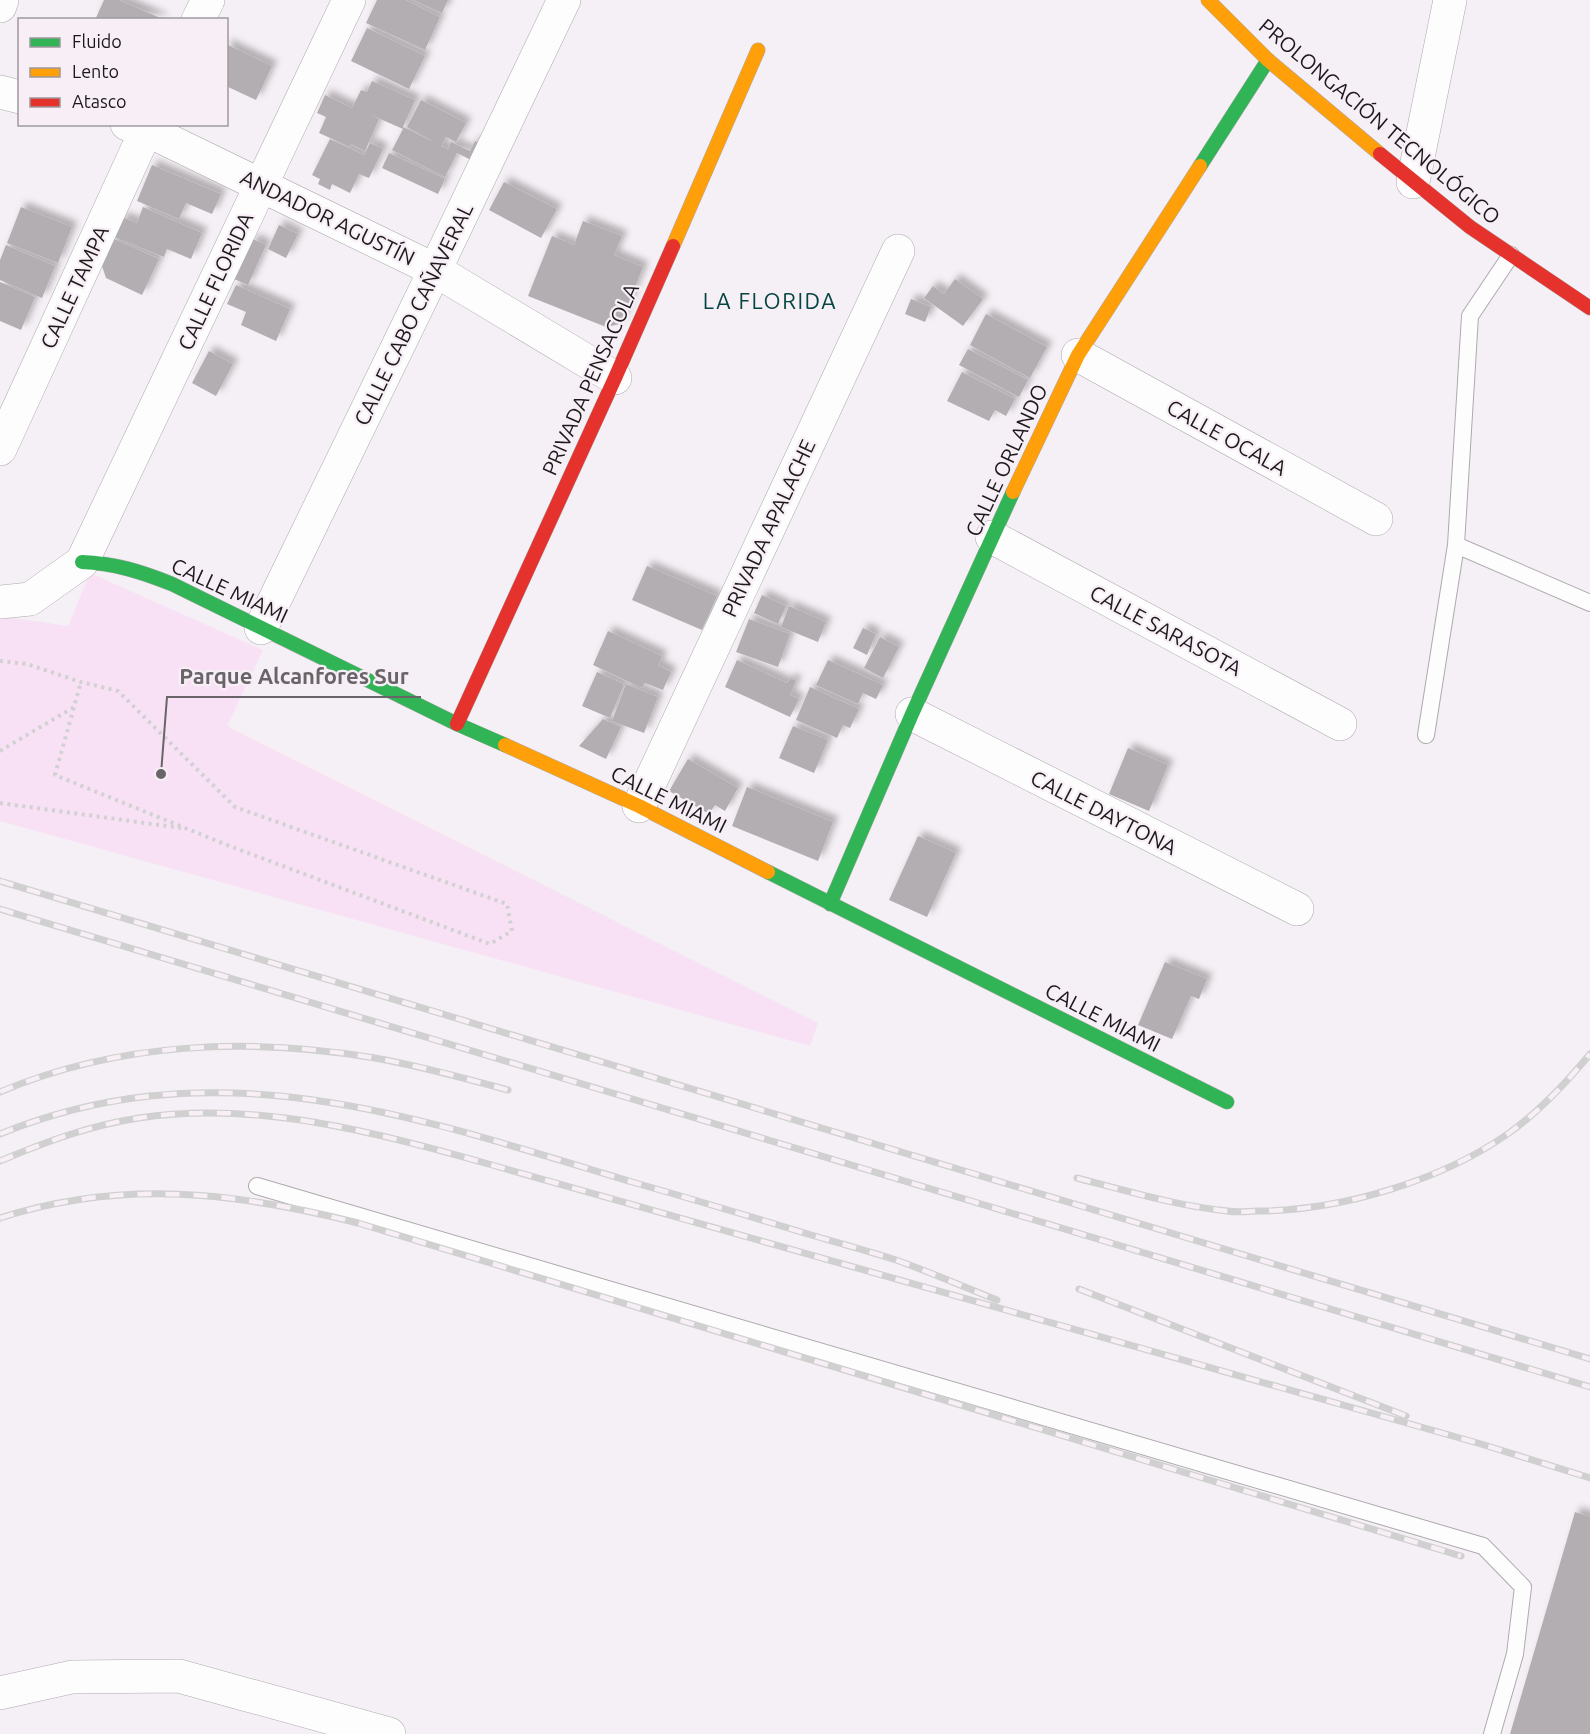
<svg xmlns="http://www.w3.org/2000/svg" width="1590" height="1734" viewBox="0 0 1590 1734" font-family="Ubuntu,sans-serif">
<defs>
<filter id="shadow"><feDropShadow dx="5.5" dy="-5.5" stdDeviation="3" flood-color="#0004"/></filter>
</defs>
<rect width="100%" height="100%" fill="#f5f0f5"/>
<path fill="#f8e1f5" d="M90 573 263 650 227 726 818 1023 810 1046 0 821V616L68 626Z"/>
<path fill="#b2aeb1" filter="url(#shadow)" d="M104 0H119L165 20H95Z
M377 0H406L440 17 425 50 366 23Z
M413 0H448L442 13Z
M367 28 425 56 409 89 351 61Z
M226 44 272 66 256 100 226 86Z
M372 81 415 100 403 127 436 143 407 127 421 100 466 123 456 142 446 137 441 146 448 149 451 142 470 151 475 141 488 147 479 164 457 153 445 177 392 150 403 129 369 114 379 119 365 151 351 144 350 147 319 133 326 117 317 113 325 95 352 108 361 90 367 92Z
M330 139 364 155 370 143 383 149 369 178 359 174 350 193 332 184 330 190 318 184 320 179 312 175Z
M389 153 445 179 438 194 382 168Z
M152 165 221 194 212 214 186 203 179 219 137 201Z
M504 182 557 209 541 238 489 210Z
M21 207 72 227 58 263 7 243Z
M143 207 202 233 191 259 167 249 164 257 114 237 122 217 137 223Z
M583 221 622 236 614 255 643 267 620 324 606 327 528 296 552 236 574 245Z
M279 225 298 234 286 258 268 249Z
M112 238 159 259 142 295 106 278 101 263Z
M253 239 266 245 248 285 234 279Z
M6 245 55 266 42 298 0 280V260Z
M955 279 983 299 963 326 924 298 933 286 944 294Z
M0 282 35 297 21 330 0 321Z
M236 285 290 309 276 341 241 325 246 312 227 304Z
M911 299 931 307 925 322 905 314Z
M986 314 1047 347 1030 378 970 345Z
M968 349 1028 380 1019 397 959 365Z
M209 351 233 364 216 396 192 383Z
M962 372 1015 399 1006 416 995 410 989 421 947 401Z
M647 566 717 596 702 630 632 600Z
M762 595 786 606 778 624 754 613Z
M789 606 826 622 818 642 781 627Z
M749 619 790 634 778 667 736 652Z
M863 628 876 634 867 655 853 648Z
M608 631 662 656 658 665 671 672 663 690 645 683 642 688 593 665Z
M880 637 899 647 883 678 864 668Z
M737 660 787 683 791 678 796 681 790 695 799 699 790 717 725 687Z
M828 660 883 685 876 699 863 693 858 704 816 685Z
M597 672 624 684 610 718 582 706Z
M626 684 658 697 644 733 612 721Z
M810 687 859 709 850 728 843 725 837 738 796 720Z
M603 719 621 727 606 759 579 746Z
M793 726 828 740 814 773 779 758Z
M1128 748 1168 765 1149 811 1109 794Z
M688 759 738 788 725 811 715 805 709 814 669 791Z
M747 787 833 822 818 861 732 826Z
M918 836 956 853 927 917 889 900Z
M1165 962 1207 979 1199 999 1191 996 1172 1039 1138 1025Z
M1575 1512 1590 1517V1734H1510Z"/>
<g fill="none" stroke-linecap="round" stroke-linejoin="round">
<g stroke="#adaaad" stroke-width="18">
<path id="lane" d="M1456 545 1590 603
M1426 735 1456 545 1470 316 1511 255
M257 1186 1483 1546 1523 1587 1515 1654 1492 1734"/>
</g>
<g stroke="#adaaad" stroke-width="34">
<path id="street" d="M0 6 2 0
M198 20 208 0
M0 92 20 97
M127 124 147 130 435 270 615 378
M1413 182 1450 0
M1078 355 1376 519
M0 449 149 124
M992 537 1340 724
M0 602 30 599 82 562 349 0
M261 628 435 270 564 0
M912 714 1297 909
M639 806 898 251
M0 1693 72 1677 179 1676 389 1734"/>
</g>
<g stroke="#adaaad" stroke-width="15">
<path id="fast" d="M1200 166 1268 60
M82 562C114 563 142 572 172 584L457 724 505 745
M768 872 1227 1102
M830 904 912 714 1013 492"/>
</g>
<g stroke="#adaaad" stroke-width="15">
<path id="slow" d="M1208 0 1268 60 1380 154
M673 246 758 50
M1013 492 1078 355 1200 166
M505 745 639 806 768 872"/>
</g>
<g stroke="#adaaad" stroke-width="15">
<path id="jam" d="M1380 154 1470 227 1590 308
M457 724 615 378 673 246"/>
</g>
<path stroke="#d2d1d2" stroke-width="4" stroke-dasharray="3 4.5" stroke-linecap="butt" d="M0 661 27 664 81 682 118 691 235 807 507 904 512 931 490 944 227 845 55 775 81 682
M0 751 74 707
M0 803 181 828"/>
<use href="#lane" stroke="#fefdfe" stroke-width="16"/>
<use href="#street" stroke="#fefdfe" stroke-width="33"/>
<use href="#fast" stroke="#30b455" stroke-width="14"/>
<use href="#slow" stroke="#ff9f0a" stroke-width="14"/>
<use href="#jam" stroke="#e5322d" stroke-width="14"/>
<g stroke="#d0d0d0" stroke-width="7">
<path id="rail" d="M0 881 1590 1359
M0 909 1590 1387
M0 1092C118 1042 250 1037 375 1058 420 1066 464 1078 508 1090
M0 1134C219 1045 419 1118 632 1182 692 1199 752 1217 811 1235 839 1243 868 1251 896 1260 930 1272 964 1287 997 1300
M0 1161C45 1142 91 1125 139 1118 258 1100 378 1133 492 1165L1481 1444 1590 1478
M1077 1178C1127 1191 1177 1206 1228 1211 1238 1213 1249 1211 1260 1211 1342 1210 1441 1181 1509 1133 1540 1111 1566 1083 1590 1054
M0 1218C123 1179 235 1192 358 1223L1461 1556
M1079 1289 1406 1416"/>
</g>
<use href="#rail" stroke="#f7eef6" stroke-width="4.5" stroke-dasharray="14" stroke-linecap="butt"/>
</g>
<g text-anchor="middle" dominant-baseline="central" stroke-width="4.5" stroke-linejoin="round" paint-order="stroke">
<g font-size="21" fill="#1c191b" stroke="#f7eef6">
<text transform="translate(1380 121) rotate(40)">PROLONGACIÓN TECNOLÓGICO</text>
<text transform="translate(328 217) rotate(26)">ANDADOR AGUSTÍN</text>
<text transform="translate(215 281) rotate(-65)">CALLE FLORIDA</text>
<text transform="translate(74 287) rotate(-65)">CALLE TAMPA</text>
<text transform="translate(413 314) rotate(-64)">CALLE CABO CAÑAVERAL</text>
<text transform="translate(590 379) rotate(-66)">PRIVADA PENSACOLA</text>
<text transform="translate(1227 437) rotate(29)">CALLE OCALA</text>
<text transform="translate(1006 460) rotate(-65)">CALLE ORLANDO</text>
<text transform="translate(768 528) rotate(-65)">PRIVADA APALACHE</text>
<text transform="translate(230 590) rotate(25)">CALLE MIAMI</text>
<text transform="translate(1166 630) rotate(28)">CALLE SARASOTA</text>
<text transform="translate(669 799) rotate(26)">CALLE MIAMI</text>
<text transform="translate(1104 812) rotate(27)">CALLE DAYTONA</text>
<text transform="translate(1103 1017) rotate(27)">CALLE MIAMI</text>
</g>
<g font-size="22" letter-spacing="1.5" fill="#034540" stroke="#f7eef6">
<text x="770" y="300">LA FLORIDA</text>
</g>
</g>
<path fill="none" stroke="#686467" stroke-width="2" d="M161 774L167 697H421"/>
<circle fill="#686467" stroke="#f7eef6" stroke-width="2" cx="161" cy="774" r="6"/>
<g font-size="22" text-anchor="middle" font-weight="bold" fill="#686467" stroke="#f7eef6" stroke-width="4.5" stroke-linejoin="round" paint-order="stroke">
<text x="294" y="684">Parque Alcanfores Sur</text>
</g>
<rect x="18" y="18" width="210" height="108" fill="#f7eef6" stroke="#9f999e" stroke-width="1.5"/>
<rect x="30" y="38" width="30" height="9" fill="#30b455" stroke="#9f999e" stroke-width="1.5"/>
<text x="72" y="48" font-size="18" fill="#1c191b">Fluido</text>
<rect x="30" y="68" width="30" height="9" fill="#ff9f0a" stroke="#9f999e" stroke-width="1.5"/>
<text x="72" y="78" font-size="18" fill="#1c191b">Lento</text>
<rect x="30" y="98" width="30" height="9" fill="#e5322d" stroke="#9f999e" stroke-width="1.5"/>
<text x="72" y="108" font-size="18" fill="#1c191b">Atasco</text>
</svg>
